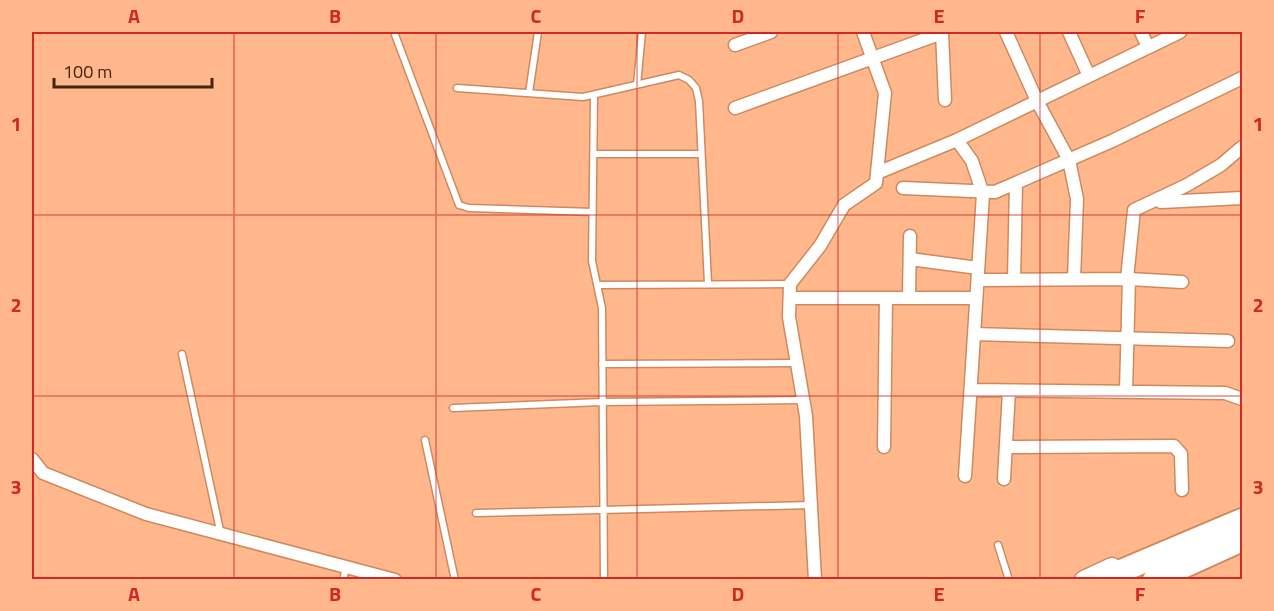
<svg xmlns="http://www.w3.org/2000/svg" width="1274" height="611" viewBox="0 0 1274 611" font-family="'Titillium Web',sans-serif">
<rect width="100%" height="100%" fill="#ffb78b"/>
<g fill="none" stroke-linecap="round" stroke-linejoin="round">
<g stroke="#cd8a5f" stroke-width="9">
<path id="lane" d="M394 32 459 205 469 208 593 212
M637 85 642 32
M457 88 583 97 679 75 689 80 696 88 699 101 708 283
M529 93 538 32
M594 97 592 261 602 308 604 580
M594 154H700
M597 285 790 284
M182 354 221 535
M602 364 796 363
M453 408 602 402 803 400
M425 440 455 580
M476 513 811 505
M998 545 1009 580
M343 580 346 567"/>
</g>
<g stroke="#cd8a5f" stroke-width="15">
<path id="street" d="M942 32 945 100
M1006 32 1037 101 1069 160 1077 199 1074 279
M1069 32 1089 76
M1141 32 1148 47
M735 45 771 32
M735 108 942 33
M957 140 972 161 983 194 965 476
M877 173 957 140 1180 32
M903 188 995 192 1112 141 1242 78
M1161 202 1242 198
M910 259 978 268
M1127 279 1134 210 1187 185 1221 165 1242 147
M978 280 1129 279 1182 282
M1014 280 1016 183
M790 298H976
M909 298 910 236
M974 334 1228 341
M971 390 1225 393 1242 399
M1126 392 1129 279
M884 447 886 298
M1006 447 1174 446 1181 454 1182 490
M32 459 43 473 146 514 395 580
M1004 479 1009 391
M815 580 806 416 789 317 790 284 820 246 844 205 876 183 885 93 863 32"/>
</g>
<g stroke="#cd8a5f" stroke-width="21">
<path id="secondary" d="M1084 580 1112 567"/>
</g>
<g stroke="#cd8a5f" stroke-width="26">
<path id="highway" d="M1100 580 1242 520
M1154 580 1242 540"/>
</g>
<use href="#lane" stroke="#fff" stroke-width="6"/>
<use href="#street" stroke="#fff" stroke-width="12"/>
<use href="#secondary" stroke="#fff" stroke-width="18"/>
<use href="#highway" stroke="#fff" stroke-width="22"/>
</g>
<path fill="none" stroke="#cf2827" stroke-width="1.5" stroke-opacity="0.55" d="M234 32V580M436 32V580M637 32V580M838 32V580M1040 32V580M32 215H1242M32 396H1242"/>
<rect width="1274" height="611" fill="none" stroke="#ffb78b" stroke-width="66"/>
<path d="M54 78v9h158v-9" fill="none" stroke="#412614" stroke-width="3"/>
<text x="63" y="78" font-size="18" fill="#412614" stroke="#ffb78b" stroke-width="4.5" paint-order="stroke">100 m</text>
<rect x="33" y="33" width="1208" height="545" fill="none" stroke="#cf2827" stroke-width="2"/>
<g font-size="20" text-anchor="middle" font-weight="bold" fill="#cf2827">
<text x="134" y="23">A</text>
<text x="335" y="23">B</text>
<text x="536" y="23">C</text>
<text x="738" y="23">D</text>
<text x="939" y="23">E</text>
<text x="1140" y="23">F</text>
<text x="16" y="131">1</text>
<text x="1258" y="131">1</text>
<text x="16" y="312">2</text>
<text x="1258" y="312">2</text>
<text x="16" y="494">3</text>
<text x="1258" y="494">3</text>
<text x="134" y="601">A</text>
<text x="335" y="601">B</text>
<text x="536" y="601">C</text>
<text x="738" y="601">D</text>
<text x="939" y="601">E</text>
<text x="1140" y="601">F</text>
</g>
</svg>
